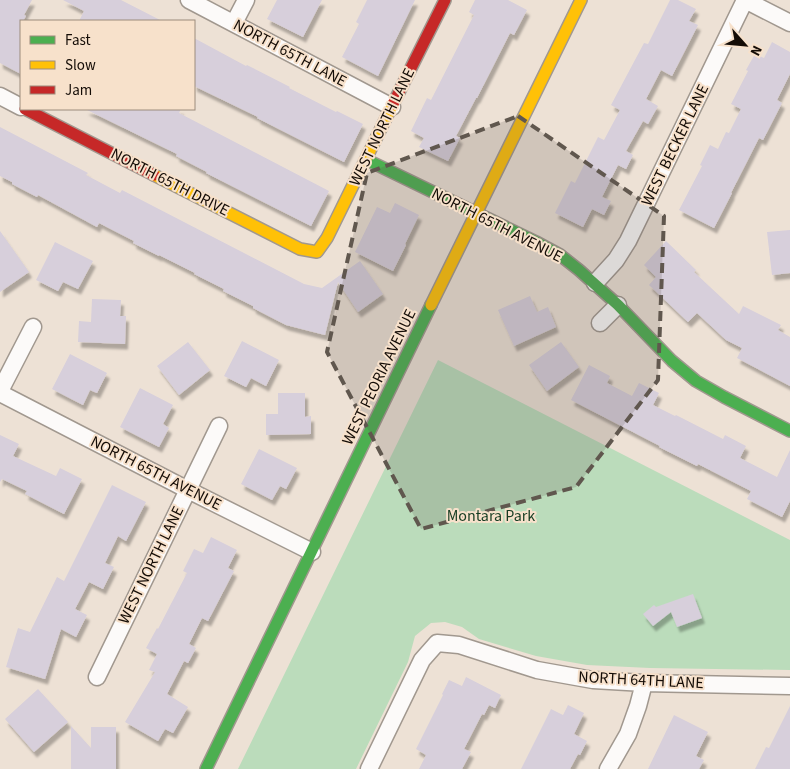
<svg xmlns="http://www.w3.org/2000/svg" width="790" height="769" viewBox="0 0 790 769" font-family="'Source Sans 3',sans-serif">
<defs>
<filter id="shadow"><feDropShadow dx="3" dy="5.5" stdDeviation="1" flood-color="#0004"/></filter>
</defs>
<rect width="100%" height="100%" fill="#ede1d5"/>
<path fill="#bbdcbb" d="M438 360 790 540V670L650 668 587 665 536 656 479 639 462 627 445 622 431 623 415 636 408 662 356 769H238Z"/>
<path fill="#d7cfdb" filter="url(#shadow)" d="M0 0H32L24 15 26 16 23 21H21V74L0 63Z
M63 0H121L162 21H79L84 11Z
M277 0H322L303 37 267 19Z
M367 0H415L378 76 342 57 359 24 356 22Z
M475 0H508L527 10 514 35 510 33 477 98H476L456 136 460 138 448 161 419 147 424 138 411 131 427 98 431 100 474 15 469 12Z
M670 0H678L696 9 689 21 698 25 672 76 661 70 646 99 658 106 648 124 643 121 626 151 633 155 626 169 618 165 602 197 611 201 604 215 592 209 583 227 555 213 571 181 575 183 598 137 604 140 620 110 611 105 644 43 648 44Z
M194 38 246 66 247 65 290 87 289 88 336 112 337 111 363 124 344 162 257 118 258 117 194 86Z
M772 42 790 52V74L777 100 782 103 763 140 759 138 731 193H732L714 228 679 210 702 166 700 165 710 145 718 149 726 132 729 133 741 109 731 104 748 71 746 70 755 54 764 58Z
M85 109H181L179 113 329 191 311 226 206 173 207 172 176 156 177 154Z
M0 127 88 173 86 175 120 193 122 190 304 284 322 288 360 261 383 294 358 312 338 282 325 335 286 325 253 308V306L223 291 224 289 194 274 195 273 159 255V256L133 243 134 241 99 223 97 227 38 195 37 197 12 184V182L0 176Z
M395 203 419 215 405 244 406 245 393 271 355 252 377 207 390 213Z
M790 230V273L772 275 767 232Z
M0 231 29 272 0 292Z
M666 241 696 270 694 272 739 314 743 306 781 325 778 330 790 337V386L737 358 742 348 726 340 697 313 688 322 649 285 656 277 644 265Z
M55 242 93 261 78 289 63 282 58 291 36 280Z
M530 296 537 312 548 307 556 327 514 346 498 310Z
M92 299 121 300 120 316H126L125 344 78 342 79 321 91 322Z
M242 341 279 360 266 386 251 378 246 387 224 376Z
M188 342 210 370 179 395 157 366Z
M561 342 579 367 547 391 529 365Z
M70 354 107 373 97 393 90 390 83 405 52 389Z
M589 365 610 376 607 383 632 396 639 383 659 393 653 405 675 416 676 415 723 439 725 435 746 446 740 458 777 477 790 450V501L782 517 747 499 751 491 698 464 697 466 659 447 660 446 571 400Z
M140 388 173 405 163 424 169 428 159 447 120 427Z
M278 393H305V417L311 416V434L266 435V414H278Z
M0 435 19 444 13 456 56 476 60 468 82 479 64 514 25 494 27 491 2 479 0 482Z
M259 449 297 468 286 489 280 486 272 500 241 484Z
M112 485 146 502 126 541 118 536 105 563 114 567 103 589 89 582 75 609 87 615 76 637 61 629 45 679 6 667 18 628 30 632 57 577 64 581Z
M211 537 237 550 228 568 234 571 208 621 202 618 189 644 196 648 188 663 184 661 167 694 188 707 173 733 165 729 158 741 125 722 155 672 149 670 157 654 146 648 157 628 158 629 187 573 183 571 194 549 203 553Z
M693 594 702 618 677 627 671 612 653 626 643 614 654 605 656 607Z
M466 677 501 695 495 708 489 705 484 715 482 714 464 749 471 752 462 769H419L426 755 416 749 443 695 442 694 449 680 462 686Z
M38 689 68 722 34 752 5 719Z
M568 705 584 713 574 734 587 741 580 755 578 754 570 769H521L551 709 563 715Z
M790 706V769H755L766 747 769 748Z
M674 715 708 732 696 756 704 760 699 769H648Z
M71 726 91 748V727H116V769H71Z"/>
<g fill="none" stroke-linecap="round" stroke-linejoin="round">
<g stroke="#a1988f" stroke-width="19">
<path id="street" d="M189 0 392 107
M745 0 790 23
M234 23 246 0
M0 96 21 107
M595 283 616 260 628 241 745 0
M600 323 618 305
M0 391 33 327
M0 393 188 490 312 552
M97 677 219 426
M369 769 422 660 437 643 459 645 537 670 593 680 644 683 790 686
M608 769 628 734 638 706 644 683"/>
</g>
<g stroke="#a1988f" stroke-width="14">
<path id="fast" d="M367 160 536 242 560 255 579 270 618 305 672 361 696 381 724 397 790 431
M206 769 431 305"/>
</g>
<g stroke="#a1988f" stroke-width="14">
<path id="slow" d="M154 175 300 249 317 252 327 238 393 104
M431 305 581 0"/>
</g>
<g stroke="#a1988f" stroke-width="14">
<path id="jam" d="M393 104 445 0
M25 109 154 175"/>
</g>
<use href="#street" stroke="#fcfaf9" stroke-width="16"/>
<use href="#fast" stroke="#4caf50" stroke-width="11"/>
<use href="#slow" stroke="#ffc107" stroke-width="11"/>
<use href="#jam" stroke="#c62828" stroke-width="11"/>
</g>
<path fill="#60574e" fill-opacity="0.2" stroke="#60574e" stroke-width="4" stroke-dasharray="10 6" stroke-linejoin="round" d="M518 116 664 216 658 380 576 487 421 529 327 352 367 173Z"/>
<g text-anchor="middle" dominant-baseline="central" stroke-width="4" stroke-linejoin="round" paint-order="stroke">
<g font-size="16" fill="#140c06" stroke="#f7e1cb">
<text transform="translate(290 53) rotate(28)">NORTH 65TH LANE</text>
<text transform="translate(382 127) rotate(-64)">WEST NORTH LANE</text>
<text transform="translate(675 145) rotate(-64)">WEST BECKER LANE</text>
<text transform="translate(170 182) rotate(27)">NORTH 65TH DRIVE</text>
<text transform="translate(497 225) rotate(27)">NORTH 65TH AVENUE</text>
<text transform="translate(379 377) rotate(-64)">WEST PEORIA AVENUE</text>
<text transform="translate(156 473) rotate(27)">NORTH 65TH AVENUE</text>
<text transform="translate(151 565) rotate(-64)">WEST NORTH LANE</text>
<text transform="translate(641 680) rotate(3)">NORTH 64TH LANE</text>
</g>
<g font-size="16" fill="#153c22" stroke="#f7e1cb">
<text x="491" y="516">Montara Park</text>
</g>
</g>
<rect x="20" y="20" width="175" height="90" fill="#f7e1cb" stroke="#9c8c7c"/>
<rect x="30" y="36" width="25" height="8" fill="#4caf50" stroke="#9c8c7c"/>
<text x="65" y="45" font-size="15" fill="#140c06">Fast</text>
<rect x="30" y="61" width="25" height="8" fill="#ffc107" stroke="#9c8c7c"/>
<text x="65" y="70" font-size="15" fill="#140c06">Slow</text>
<rect x="30" y="86" width="25" height="8" fill="#c62828" stroke="#9c8c7c"/>
<text x="65" y="95" font-size="15" fill="#140c06">Jam</text>
<g transform="translate(745 45) rotate(117)" stroke="#f7e1cb" stroke-width="4" paint-order="stroke">
<path d="M0-4L9 19L0 12L-9 19Z" fill="#140c06"/>
<text y="-8" font-size="14" font-weight="bold" text-anchor="middle" fill="#140c06">N</text>
</g>
</svg>
